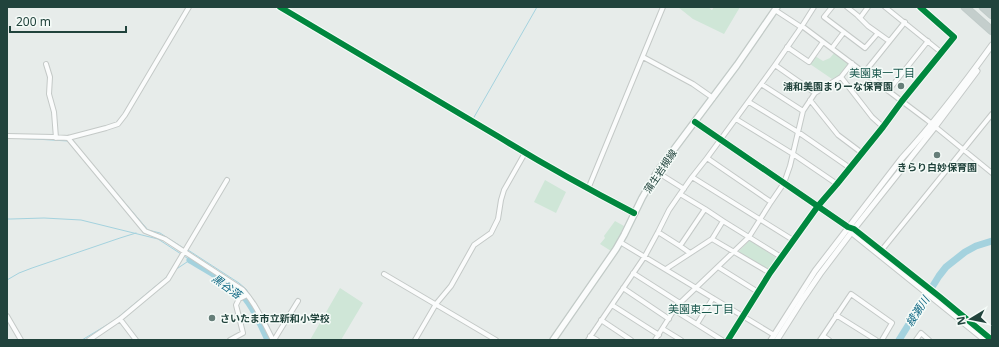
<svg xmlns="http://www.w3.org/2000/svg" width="999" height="347" viewBox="0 0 999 347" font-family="'Noto Sans','Noto Sans JP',sans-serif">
<rect width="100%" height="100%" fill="#e7ecea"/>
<path fill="#cfe6d7" d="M678 7H708L712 10 714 7H740L724 34 693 19Z
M835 52 847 62 848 64 840 75 832 79 810 64 815 56 823 61 830 58Z
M545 180 566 192 556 213 534 202Z
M615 221 624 226 618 240 611 251 600 244 605 238 604 236Z
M750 240 778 259 769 270 738 252Z
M340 288 363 303 341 340H310Z"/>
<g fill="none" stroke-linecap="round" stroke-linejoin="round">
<path stroke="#a4d2de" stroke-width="1" d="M276 7 284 12
M473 119 537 7
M7 138 35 139 68 141
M90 162 148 230 160 233 185 249
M7 219H11L44 218 81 220 158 239 181 254
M188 250 239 283 246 289 253 300
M175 270 190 260 184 256
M7 280 19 273 32 268 120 238 136 233
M262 314 269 327
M82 340 115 320 168 276"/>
<path stroke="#a4d2de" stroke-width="7" d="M190 260C207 270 233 284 246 299 255 310 262 327 268 340
M899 340 939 276 946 267 965 252 976 246 992 241"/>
<g stroke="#c4c9c7" stroke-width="6">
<path id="minor" d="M280 7 499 137C543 164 588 189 634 213
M832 7 824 17 865 48 878 33
M847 7 857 15 868 26 889 41
M885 7 942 53
M775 10 801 27
M860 18 868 7
M802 26 927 120 992 173
M787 47 809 62 823 42
M832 48 844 32
M643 57 693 84 713 98
M46 64 50 77 49 94 54 112 56 138
M775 65 802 26 814 7
M864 73 905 22
M841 77 872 117 883 127
M761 84 803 111
M888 91 928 41
M810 100 838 135 862 153
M749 102 798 132 850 168
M736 119 793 154 837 184
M7 136 53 137 68 138 106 128 118 124 125 115 189 7
M68 138 145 231 165 239 243 290C256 304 264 323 273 340
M707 158 775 65 815 93
M657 172 684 189
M692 177 793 240
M588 189 663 7
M705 209 680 194 692 177 707 158 771 202 784 183 790 166 803 111 815 93 841 77 852 63
M723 221 781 257
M658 232 680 246
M620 242 774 335
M881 251 992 114
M690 253 680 246 705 209 723 221 712 239 770 273
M718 267 758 292
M666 269 712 239
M633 273 680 303
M384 274 496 340
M623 288 669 319
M612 305 659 335
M674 310 722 340
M836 315 876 340
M7 316 21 340
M120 319 136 340
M601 320 631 340
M697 324 713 298
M663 329 681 340
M590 336 597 340
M823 336 829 340
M89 340 120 319 168 279 227 180
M230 340 243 333 236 305 239 299 247 295
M274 340 298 301
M415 340 436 304 451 286 474 245 491 233 498 219 501 200 504 190 525 153
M588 340 645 256 658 232 669 210 680 194
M655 340 674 310 680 303 749 237 771 202
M728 340 770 273 818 206 837 184 883 127 902 101 954 37 920 7
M820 340 851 294 892 323 882 340
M916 340 921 333 929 340"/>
</g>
<g stroke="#c4c9c7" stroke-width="7">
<path id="tertiary" d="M695 122 848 227 854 229 940 297 992 340
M850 229 851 232 985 340
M771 340 815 271 902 158C934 123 964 84 992 45
M777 340 803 299 820 274 854 229 935 127 977 71"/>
</g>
<g stroke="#c2cac7" stroke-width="8">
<path id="secondary" d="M553 340 616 249 624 235 642 198 657 172 737 65 777 7"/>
</g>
<g stroke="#c1cbc9" stroke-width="9">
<path id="trunk" d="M965 7 992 31
M983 7 992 15"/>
</g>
<use href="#minor" stroke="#fbfcfc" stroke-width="4"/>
<use href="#tertiary" stroke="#fbfcfc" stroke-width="5"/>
<use href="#secondary" stroke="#fbfcfc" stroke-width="5.5"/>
<use href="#trunk" stroke="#c4cecc" stroke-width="7"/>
<g stroke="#f5fbf8" stroke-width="8">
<path id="cycleway" d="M280 7 499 137C543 164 588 189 634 213
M695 122 848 227 854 229 940 297 992 340
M728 340 770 273 818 206 837 184 883 127 902 101 954 37 920 7"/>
</g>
<use href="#cycleway" stroke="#00873e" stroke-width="6"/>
</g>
<g fill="#667e79" stroke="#f5fbf8" stroke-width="1.5">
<circle cx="901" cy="86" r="4"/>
<circle cx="937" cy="155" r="4"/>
<circle cx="212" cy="318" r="4"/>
</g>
<g text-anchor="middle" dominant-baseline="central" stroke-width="3" stroke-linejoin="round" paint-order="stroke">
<g font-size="10" font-weight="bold" fill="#21433c" stroke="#f5fbf8" text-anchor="end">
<text x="893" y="86">浦和美園まりーな保育園</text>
<text x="937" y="167" text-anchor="middle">きらり白妙保育園</text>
<text x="220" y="318" text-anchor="start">さいたま市立新和小学校</text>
</g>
<g font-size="10" fill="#21433c" stroke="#f5fbf8">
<text transform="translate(660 171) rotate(-56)">蒲生岩槻線</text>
</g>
<g font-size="11" fill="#1a584d" stroke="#f5fbf8">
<text x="882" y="72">美園東一丁目</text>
<text x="701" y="308">美園東二丁目</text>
</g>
<g font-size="11" font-style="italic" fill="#146b86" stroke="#f5fbf8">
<text transform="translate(227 286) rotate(36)">黒谷落</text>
<text transform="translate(917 311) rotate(-57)">綾瀬川</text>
</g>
</g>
<rect width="999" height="347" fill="none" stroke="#21433c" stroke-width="16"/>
<g transform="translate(971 319) rotate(260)" stroke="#f5fbf8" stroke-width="3" paint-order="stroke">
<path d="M0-3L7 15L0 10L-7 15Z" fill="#21433c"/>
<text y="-6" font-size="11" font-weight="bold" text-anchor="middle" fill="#21433c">N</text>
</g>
<path d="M10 26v6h116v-6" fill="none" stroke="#21433c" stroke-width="2"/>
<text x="16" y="26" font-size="12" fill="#21433c" stroke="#f5fbf8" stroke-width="3" paint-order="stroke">200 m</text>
</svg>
